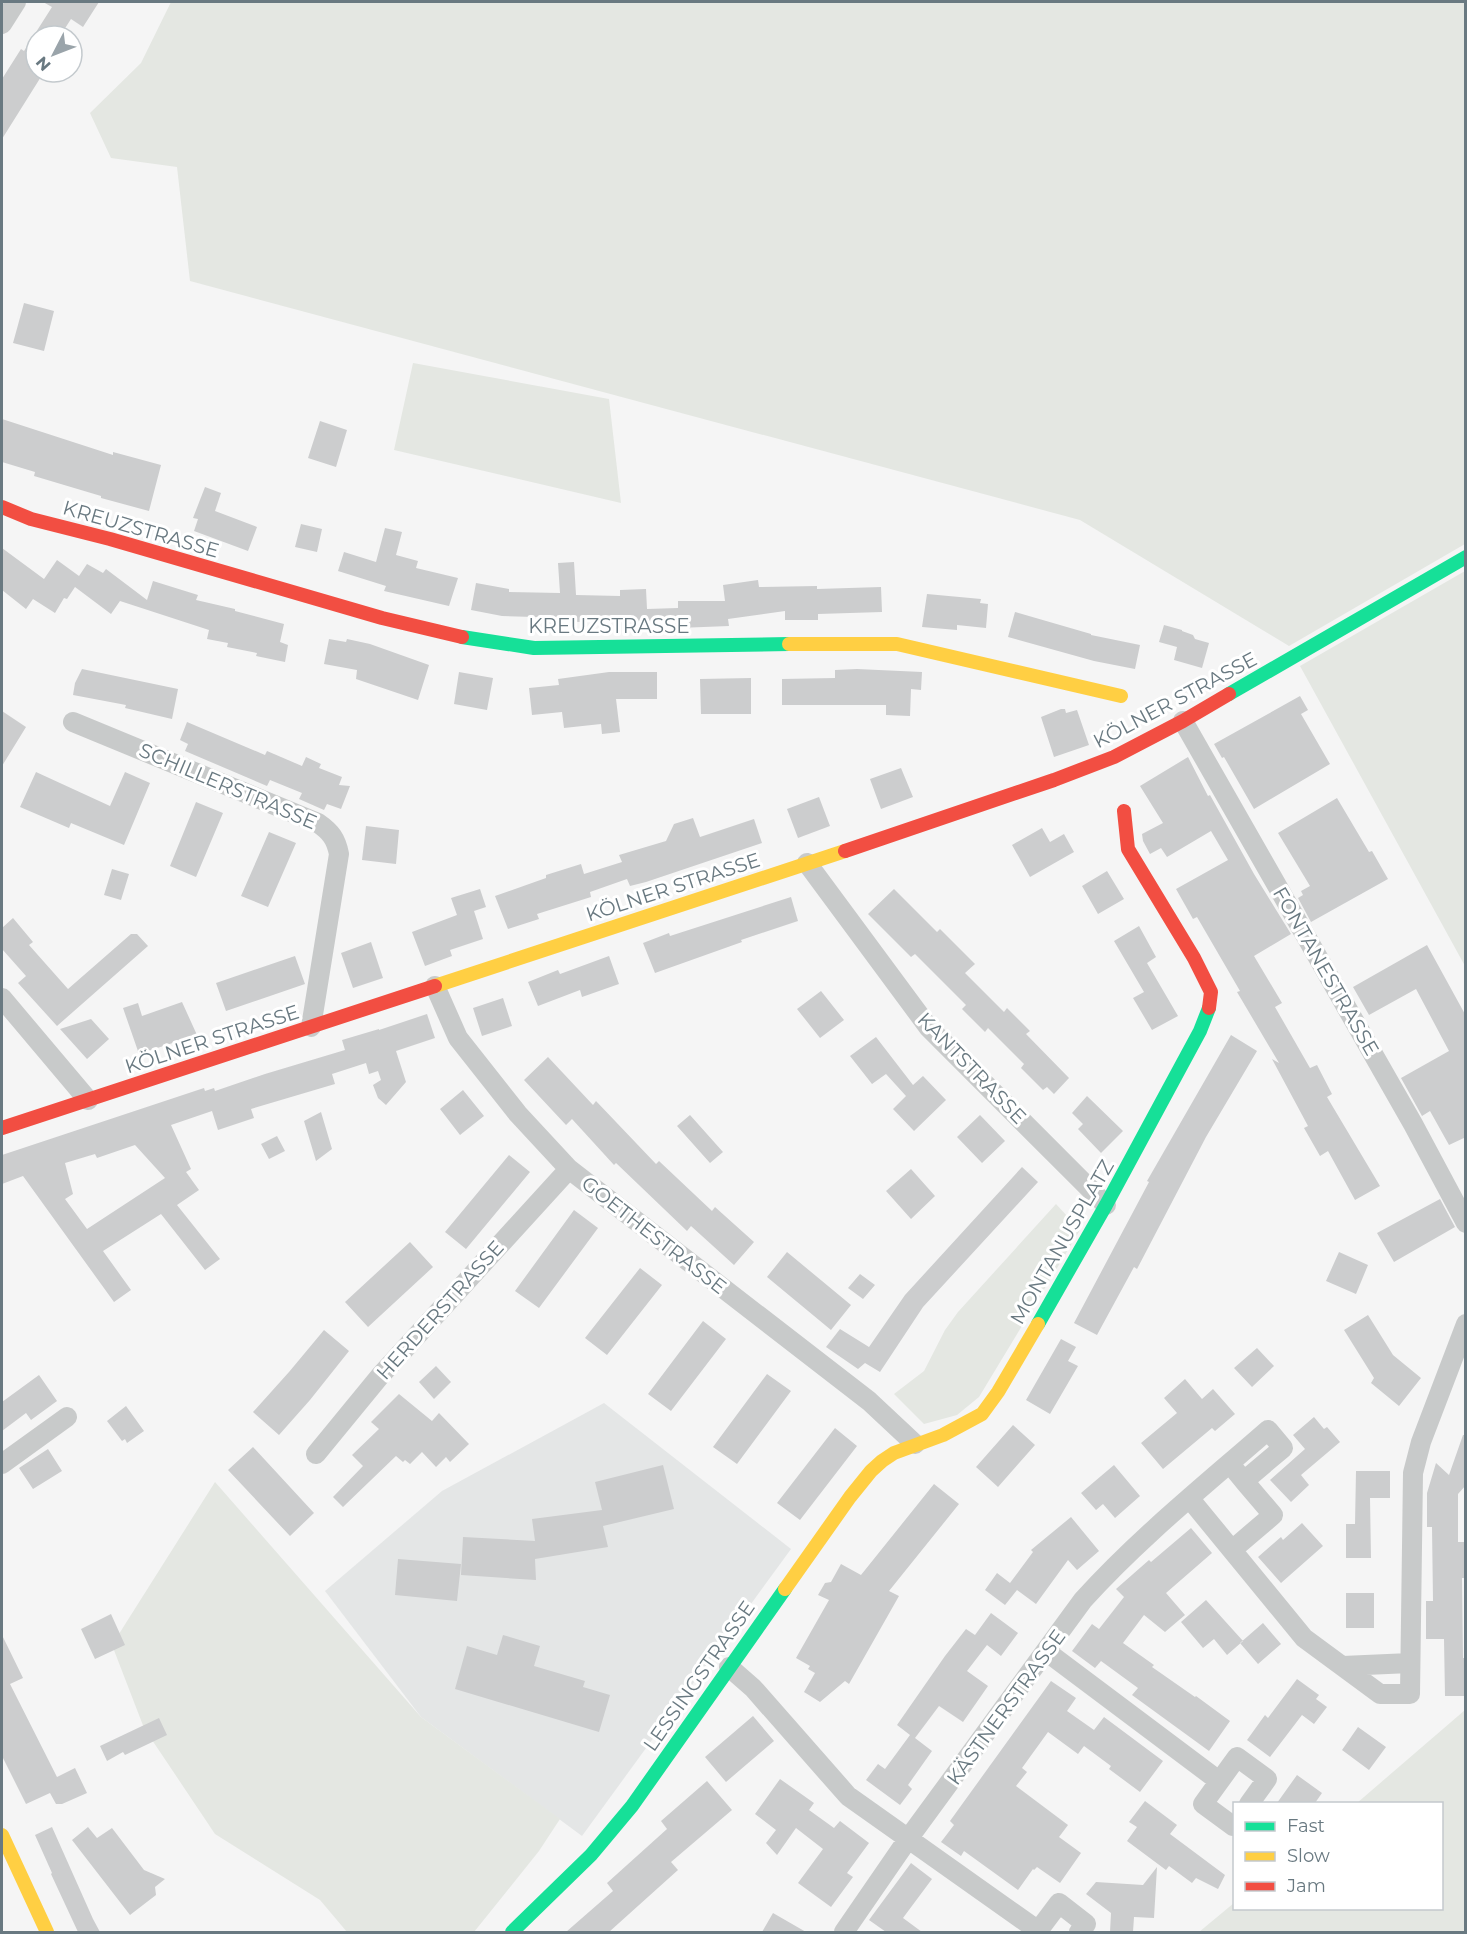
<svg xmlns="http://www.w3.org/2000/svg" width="1467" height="1934" viewBox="0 0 1467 1934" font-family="Montserrat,sans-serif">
<rect width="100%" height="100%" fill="#f5f5f5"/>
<path fill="#e4e6e6" d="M604 1403 791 1549 582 1836 421 1717 325 1591 442 1491Z"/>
<path fill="#e4e7e2" d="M171 2H1465V544L1289 646 1080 520 190 281 177 167 111 158 90 113 141 63Z
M413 363 609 399 621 503 394 450Z
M1465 571V966L1300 666Z
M1056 1204 1080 1230 979 1397 957 1415 924 1424 894 1394 924 1371 945 1330 958 1312Z
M215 1482 421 1717 560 1819 539 1851 474 1932H347L320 1900 215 1834 144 1728 112 1645Z
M1465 1710V1932H1199L1234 1903V1908H1442V1804L1357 1803Z"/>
<path fill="#cccdce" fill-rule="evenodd" d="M43 2H99L83 27 71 19 60 36H36V72H44L2 139V79L21 49 24 51 52 7Z
M24 303 54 311 44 351 13 343Z
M2 419 113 455V452L161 465 149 511 101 498V496L34 476 35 472 2 462Z
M320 421 347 430 336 467 308 458Z
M205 487 221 493 215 511 257 527 248 551 194 531 198 519 193 518Z
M301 524 322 529 317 552 295 547Z
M385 528 402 532 396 555 418 561 416 568 458 578 449 606 384 591 386 586 338 571 344 552 376 562Z
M2 548 44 579 57 560 79 576 87 564 103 573 106 569 147 600 153 581 198 595 196 600 235 609V611L284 624 280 642 288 645 285 662 256 656 257 653 227 647 228 643 207 639 209 630 120 601 111 614 75 587 67 599 64 598 55 613 33 599 26 609 2 590Z
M574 562 576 595 620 596V590L646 589 647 609 678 608V601H725L723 585 758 580 759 587 817 586V589L881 587 882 612 818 614V620H785V611L728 619 729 626 678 628V625L647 627 646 621 571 622V618L502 616 471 610 476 583 509 589V592L560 593 558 563Z
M927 594 981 599 980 603 988 604 986 628 957 625V630L922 627Z
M1015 612 1091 634V635L1140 645 1135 669 1094 661 1008 637Z
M1164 625 1182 630V631L1193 635 1195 639 1209 643 1202 668 1174 660 1177 647 1159 642Z
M329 639 346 642 347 639 370 644 429 665 418 700 356 679 357 670 324 664Z
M82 669 178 689 172 719 125 708 126 705 73 695 75 683Z
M857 669 922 672 921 690 911 689 910 716 886 715V705H782V679L835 678V670Z
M459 672 493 678 487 710 454 704Z
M609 672H657V699H616L620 732 602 734 601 724 564 728 562 712 532 715 529 688 559 685 558 679Z
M751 678V714H701L700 679Z
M1300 696 1308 710 1301 714 1330 764 1254 809 1224 757 1222 758 1214 744Z
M1061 709H1065L1066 713 1077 710 1089 745 1054 757 1041 717Z
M2 711 26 727 2 766Z
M187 722 265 755 267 751 302 766 306 757 321 764 319 768 342 777 339 785 350 786 341 809 327 804 324 810 299 799 302 793 270 780 267 786 185 751 188 744 180 740Z
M1188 757 1208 796 1210 795 1254 874 1291 934 1254 956 1282 1003 1275 1007 1310 1068 1317 1065 1332 1094 1327 1097 1380 1186 1355 1200 1328 1151 1320 1156 1304 1128 1308 1126 1272 1059 1279 1063 1237 992 1240 991 1197 917 1193 919 1176 889 1228 860 1211 831 1167 857 1161 848 1150 854 1143 841 1142 834 1163 823 1140 786Z
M901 768 913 797 881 809 870 779Z
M36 772 110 806 125 772 150 783 124 845 71 823 69 828 20 807Z
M819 797 830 826 798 838 787 809Z
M1337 798 1369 852 1372 851 1388 879 1311 922 1298 898 1303 895 1301 891 1310 886 1278 833Z
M196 802 223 813 196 877 170 866Z
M693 818 700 837 754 819 762 843 646 882 630 886 627 879 590 892 591 897 537 914 539 919 508 929 495 896 546 878V875L581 864 584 874 622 862 619 855 666 841 674 824Z
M366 826 399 830 396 864 362 860Z
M1042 828 1050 842 1064 834 1074 852 1030 877 1012 845Z
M269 832 296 843 268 907 241 896Z
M112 869 129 874 121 900 104 895Z
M1107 871 1124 899 1098 914 1082 886Z
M480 889 486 907 474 911 483 939 450 950 452 956 425 966 412 932 457 915 451 898Z
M894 889 937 932 940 929 975 964 965 973 1004 1012 1007 1008 1030 1031 1026 1034 1069 1078 1054 1094 1047 1087 1043 1090 1021 1068 1024 1064 988 1028 985 1032 962 1009 966 1005 915 954 911 957 868 914Z
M791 897 798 921 741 940 742 942 655 973 643 943 669 933 670 936Z
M13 918 33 942 29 945 68 989 131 934H137L148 946 57 1026 18 983 26 976 2 949V928Z
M1139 926 1156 957 1147 963 1178 1016 1152 1030 1133 998 1144 992 1114 941Z
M371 942 383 978 353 988 341 953Z
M1427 945 1466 1016V1137L1449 1145 1430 1111 1422 1116 1401 1078 1449 1051 1416 989 1369 1015 1353 987Z
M295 956 305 984 226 1011 216 983Z
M609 956 619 984 582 997 580 990 538 1006 528 982 558 970 560 974Z
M821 991 844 1020 820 1038 797 1009Z
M503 998 512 1026 482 1036 473 1008Z
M182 1002 197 1035 139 1054 123 1008 138 1003 142 1016Z
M427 1014 435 1038 396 1051 406 1082 386 1105 378 1098 373 1085 381 1080 378 1071 369 1074 366 1063 332 1074 335 1084 251 1109 254 1118 218 1130 212 1111 171 1125 191 1169 186 1172 199 1190 177 1205 220 1259 205 1270 161 1214 103 1251 131 1290 114 1302 23 1176 2 1184V1155L204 1088 205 1091 214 1088 215 1091 265 1074 345 1050 342 1040 379 1029V1030ZM135 1145 165 1178 87 1229 65 1199 73 1194 65 1163 95 1154 97 1158Z
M91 1019 109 1039 87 1059 60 1029Z
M1231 1035 1257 1051 1206 1137 1137 1269 1134 1267 1097 1335 1074 1323 1149 1182 1147 1181Z
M876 1037 913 1085 923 1076 946 1100 914 1131 893 1109 906 1096 886 1074 872 1084 850 1056Z
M548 1057 593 1105 596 1101 656 1164 659 1161 712 1211 715 1207 754 1242 734 1265 691 1226 687 1231 616 1163 614 1165 572 1119 566 1125 524 1080Z
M463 1090 484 1116 460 1135 440 1109Z
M1087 1096 1123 1131 1101 1153 1078 1129 1083 1124 1072 1113Z
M321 1112 332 1149 316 1161 304 1121Z
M690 1115 723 1152 710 1163 677 1126Z
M980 1115 1005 1141 982 1163 957 1137Z
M277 1136 285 1151 269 1159 261 1144Z
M509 1155 530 1172 466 1249 445 1232Z
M1022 1167 1038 1182 923 1307 880 1372 865 1363 858 1369 826 1347 840 1329 869 1347 905 1295Z
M911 1169 935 1196 911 1219 886 1191Z
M1440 1199 1455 1227 1394 1262 1377 1233Z
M574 1210 598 1228 539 1308 515 1291Z
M410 1242 433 1267 368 1327 345 1302Z
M787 1252 851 1305 831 1330 767 1277Z
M1339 1252 1368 1265 1356 1294 1326 1281Z
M640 1268 662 1285 607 1355 585 1338Z
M860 1274 875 1285 863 1299 848 1288Z
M1368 1315 1393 1355 1421 1378 1399 1406 1371 1383 1374 1378 1344 1330Z
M703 1321 726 1339 671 1411 648 1394Z
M324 1330 349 1351 310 1400 279 1435 253 1412 289 1372Z
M1061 1339 1076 1347 1068 1361 1078 1366 1050 1414 1026 1400Z
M1257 1348 1274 1366 1252 1387 1234 1368Z
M436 1366 451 1382 434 1399 419 1382Z
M767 1374 791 1391 737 1464 713 1447Z
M39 1375 57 1401 31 1420 26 1413 2 1431V1402Z
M1185 1379 1202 1399 1213 1389 1235 1414 1215 1431 1212 1428 1163 1469 1141 1443 1177 1413 1164 1398Z
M399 1394 432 1421 439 1413 469 1444 450 1462 446 1457 436 1467 422 1452 410 1464 405 1460 403 1462 396 1456 343 1507 333 1497 363 1466 352 1455 379 1429 371 1422Z
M126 1406 144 1431 127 1443 125 1439 122 1441 107 1421Z
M1314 1417 1324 1429 1327 1427 1340 1442 1301 1475 1309 1485 1291 1502 1270 1480 1305 1449 1293 1435Z
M1013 1425 1035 1445 998 1487 976 1467Z
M835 1428 857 1446 800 1520 777 1503Z
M1463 1435H1466V1485L1458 1494V1542H1465V1578H1462L1463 1658H1466V1696H1445L1444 1639H1426V1601H1433L1432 1527H1427V1493L1436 1463 1449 1475Z
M253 1447 314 1513 290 1536 228 1470Z
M48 1449 62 1471 33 1489 19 1468Z
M663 1465 674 1509 603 1526 608 1547 535 1559 536 1580 461 1575 463 1537 535 1541 532 1519 602 1510 595 1482Z
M1114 1465 1140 1496 1115 1518 1103 1504 1096 1510 1081 1493Z
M1356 1471H1390V1498H1370L1371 1558H1346V1524H1355Z
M934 1484 959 1504 889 1591 899 1596 849 1684 845 1681 820 1702 804 1692 815 1673 808 1669 810 1666 796 1658 829 1600 818 1595 825 1583 831 1582 841 1564 861 1575Z
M1071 1517 1099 1551 1077 1570 1068 1560 1036 1604 1017 1590 1005 1605 985 1590 997 1573 1010 1583 1033 1552 1031 1550Z
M1302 1523 1323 1546 1281 1583 1258 1557 1281 1537 1283 1540Z
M1191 1528 1212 1553 1166 1593 1185 1615 1165 1632 1144 1615 1123 1643 1154 1665 1152 1667 1195 1697 1196 1696 1230 1721 1209 1751 1132 1695 1138 1688 1101 1661 1095 1668 1072 1651 1092 1624 1099 1629 1124 1597 1116 1589 1149 1560 1151 1562Z
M398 1559 461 1564 457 1601 395 1595Z
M1346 1593H1374V1628H1346Z
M1206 1600 1243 1641 1227 1655 1214 1639 1203 1648 1181 1622Z
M991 1613 1018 1633 1001 1656 987 1645 967 1671 988 1686 963 1722 939 1706 915 1738 932 1751 908 1785 912 1789 900 1805 866 1780 878 1764 885 1769 910 1735 897 1725 945 1656 966 1629 975 1635Z
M111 1614 125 1645 95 1659 81 1629Z
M1263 1623 1281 1644 1258 1664 1240 1643Z
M2 1635 23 1678 10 1684 57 1777 75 1768 87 1793 62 1804H56L50 1793 26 1804 2 1756Z
M503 1635 540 1646 534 1666 585 1681 583 1687 610 1695 599 1732 455 1689 467 1646 497 1655Z
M1297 1679 1319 1695 1316 1699 1327 1707 1314 1724 1302 1715 1270 1757 1247 1740 1265 1715 1268 1718Z
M1051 1681 1076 1698 1067 1711 1094 1730 1104 1717 1163 1761 1140 1792 1109 1769 1111 1766 1084 1746 1078 1754 1048 1732 1022 1768 1027 1772 1016 1786 1068 1825 1059 1837 1081 1853 1060 1883 1037 1867 1034 1870 1033 1869 1018 1890 964 1851 961 1856 941 1842 954 1825 950 1821Z
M753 1716 774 1741 726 1782 705 1757Z
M159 1718 167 1735 125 1755 123 1752 107 1761 100 1746Z
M1358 1727 1386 1747 1369 1770 1342 1750Z
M1297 1775 1322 1793 1315 1803H1277Z
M780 1779 814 1803 809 1810 834 1828 840 1821 869 1843 847 1873 853 1877 831 1907 798 1883 823 1849 796 1828 777 1855 766 1843 776 1830 755 1814Z
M707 1781 732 1810 671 1862 678 1870 609 1932H566L613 1891 607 1883 667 1829 661 1821Z
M1145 1801 1177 1825 1170 1834 1225 1875 1218 1889 1196 1878 1192 1883 1169 1866 1166 1870 1127 1841 1137 1827 1129 1822Z
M52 1827 93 1919 100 1932H78L51 1874 52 1873 35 1835Z
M88 1827 97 1838 112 1828 144 1870 165 1879 155 1887 156 1895 130 1915 72 1840Z
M911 1863 932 1879 903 1918 922 1932H886L869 1920Z
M1157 1867 1154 1918 1134 1917 1133 1932H1110L1111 1913 1086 1894 1096 1882 1143 1885Z
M773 1913 806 1932H762Z"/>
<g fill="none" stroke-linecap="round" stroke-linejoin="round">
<path stroke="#c8caca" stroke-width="20" d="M2 24 16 2
M1183 721 1413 1124 1466 1223
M73 722 318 823C331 832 336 839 339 854L311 1027
M807 863 929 1028 1106 1205
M435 986 458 1038 518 1114 569 1169 869 1401 915 1444
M2 998 88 1100
M316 1454 380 1376 569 1169
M2 1464 67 1417
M1190 1499 1304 1638 1380 1694H1410L1413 1473 1421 1442 1466 1324
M1232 1550 1273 1515 1244 1481
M1047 1652 1219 1781
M1343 1666 1410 1663
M729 1667 753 1688 848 1796 1040 1932
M1234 1824 1233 1826 1203 1804 1237 1757 1267 1779 1249 1804
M1038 1931 1059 1903 1086 1924 1079 1932
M844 1932 908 1839 1083 1600C1139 1538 1205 1485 1268 1430L1283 1448 1244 1481 1230 1464"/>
<path stroke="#16e098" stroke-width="14" d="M462 637 534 648 789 644
M1229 694 1466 557
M1038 1324 1106 1205 1200 1031 1209 1008
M512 1932 591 1855 632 1806 785 1589"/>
<path stroke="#ffcf43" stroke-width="14" d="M789 644H897L1121 696
M435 986 845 851
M785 1589 850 1497 871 1471 882 1461 894 1453 943 1435 982 1414 998 1392 1038 1324
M2 1835 47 1932"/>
<path stroke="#f24e42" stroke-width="14" d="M2 507 31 519 110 539 382 618 462 637
M1124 811 1128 849 1194 958 1211 992 1209 1008
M845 851 1054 780 1114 757 1183 721 1229 694
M2 1128 435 986"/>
</g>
<g text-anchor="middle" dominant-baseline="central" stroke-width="6" stroke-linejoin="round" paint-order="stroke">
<g font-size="20" fill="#697981" stroke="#fff">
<text transform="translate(141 529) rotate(16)">KREUZSTRASSE</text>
<text x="609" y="626">KREUZSTRASSE</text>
<text transform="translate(1175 700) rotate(-28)">KÖLNER STRASSE</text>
<text transform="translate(228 786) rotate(23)">SCHILLERSTRASSE</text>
<text transform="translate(673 887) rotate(-18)">KÖLNER STRASSE</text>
<text transform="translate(1326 971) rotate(60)">FONTANESTRASSE</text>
<text transform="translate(212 1039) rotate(-18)">KÖLNER STRASSE</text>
<text transform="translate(972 1068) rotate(46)">KANTSTRASSE</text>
<text transform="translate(654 1235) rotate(38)">GOETHESTRASSE</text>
<text transform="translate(1062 1242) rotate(-60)">MONTANUSPLATZ</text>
<text transform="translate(440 1310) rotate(-48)">HERDERSTRASSE</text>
<text transform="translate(699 1676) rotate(-55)">LESSINGSTRASSE</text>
<text transform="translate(1006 1707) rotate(-54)">KÄSTNERSTRASSE</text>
</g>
</g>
<rect width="1467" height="1934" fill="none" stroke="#697981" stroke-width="6"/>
<rect x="1233" y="1802" width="210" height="108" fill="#ffffff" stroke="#c3c9cd" stroke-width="1.5"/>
<rect x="1245" y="1822" width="30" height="9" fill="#16e098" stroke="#c3c9cd" stroke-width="1.5"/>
<text x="1287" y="1832" font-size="18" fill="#697981">Fast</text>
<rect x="1245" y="1852" width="30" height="9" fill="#ffcf43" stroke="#c3c9cd" stroke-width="1.5"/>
<text x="1287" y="1862" font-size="18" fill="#697981">Slow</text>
<rect x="1245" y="1882" width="30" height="9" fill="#f24e42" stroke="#c3c9cd" stroke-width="1.5"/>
<text x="1287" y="1892" font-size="18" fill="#697981">Jam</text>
<g transform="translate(54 54) rotate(228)"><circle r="28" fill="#ffffff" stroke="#c3c9cd" stroke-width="1.5"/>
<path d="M0-4.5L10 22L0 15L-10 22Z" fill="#9aa4aa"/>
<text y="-9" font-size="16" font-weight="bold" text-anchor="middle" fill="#697981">N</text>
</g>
</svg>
